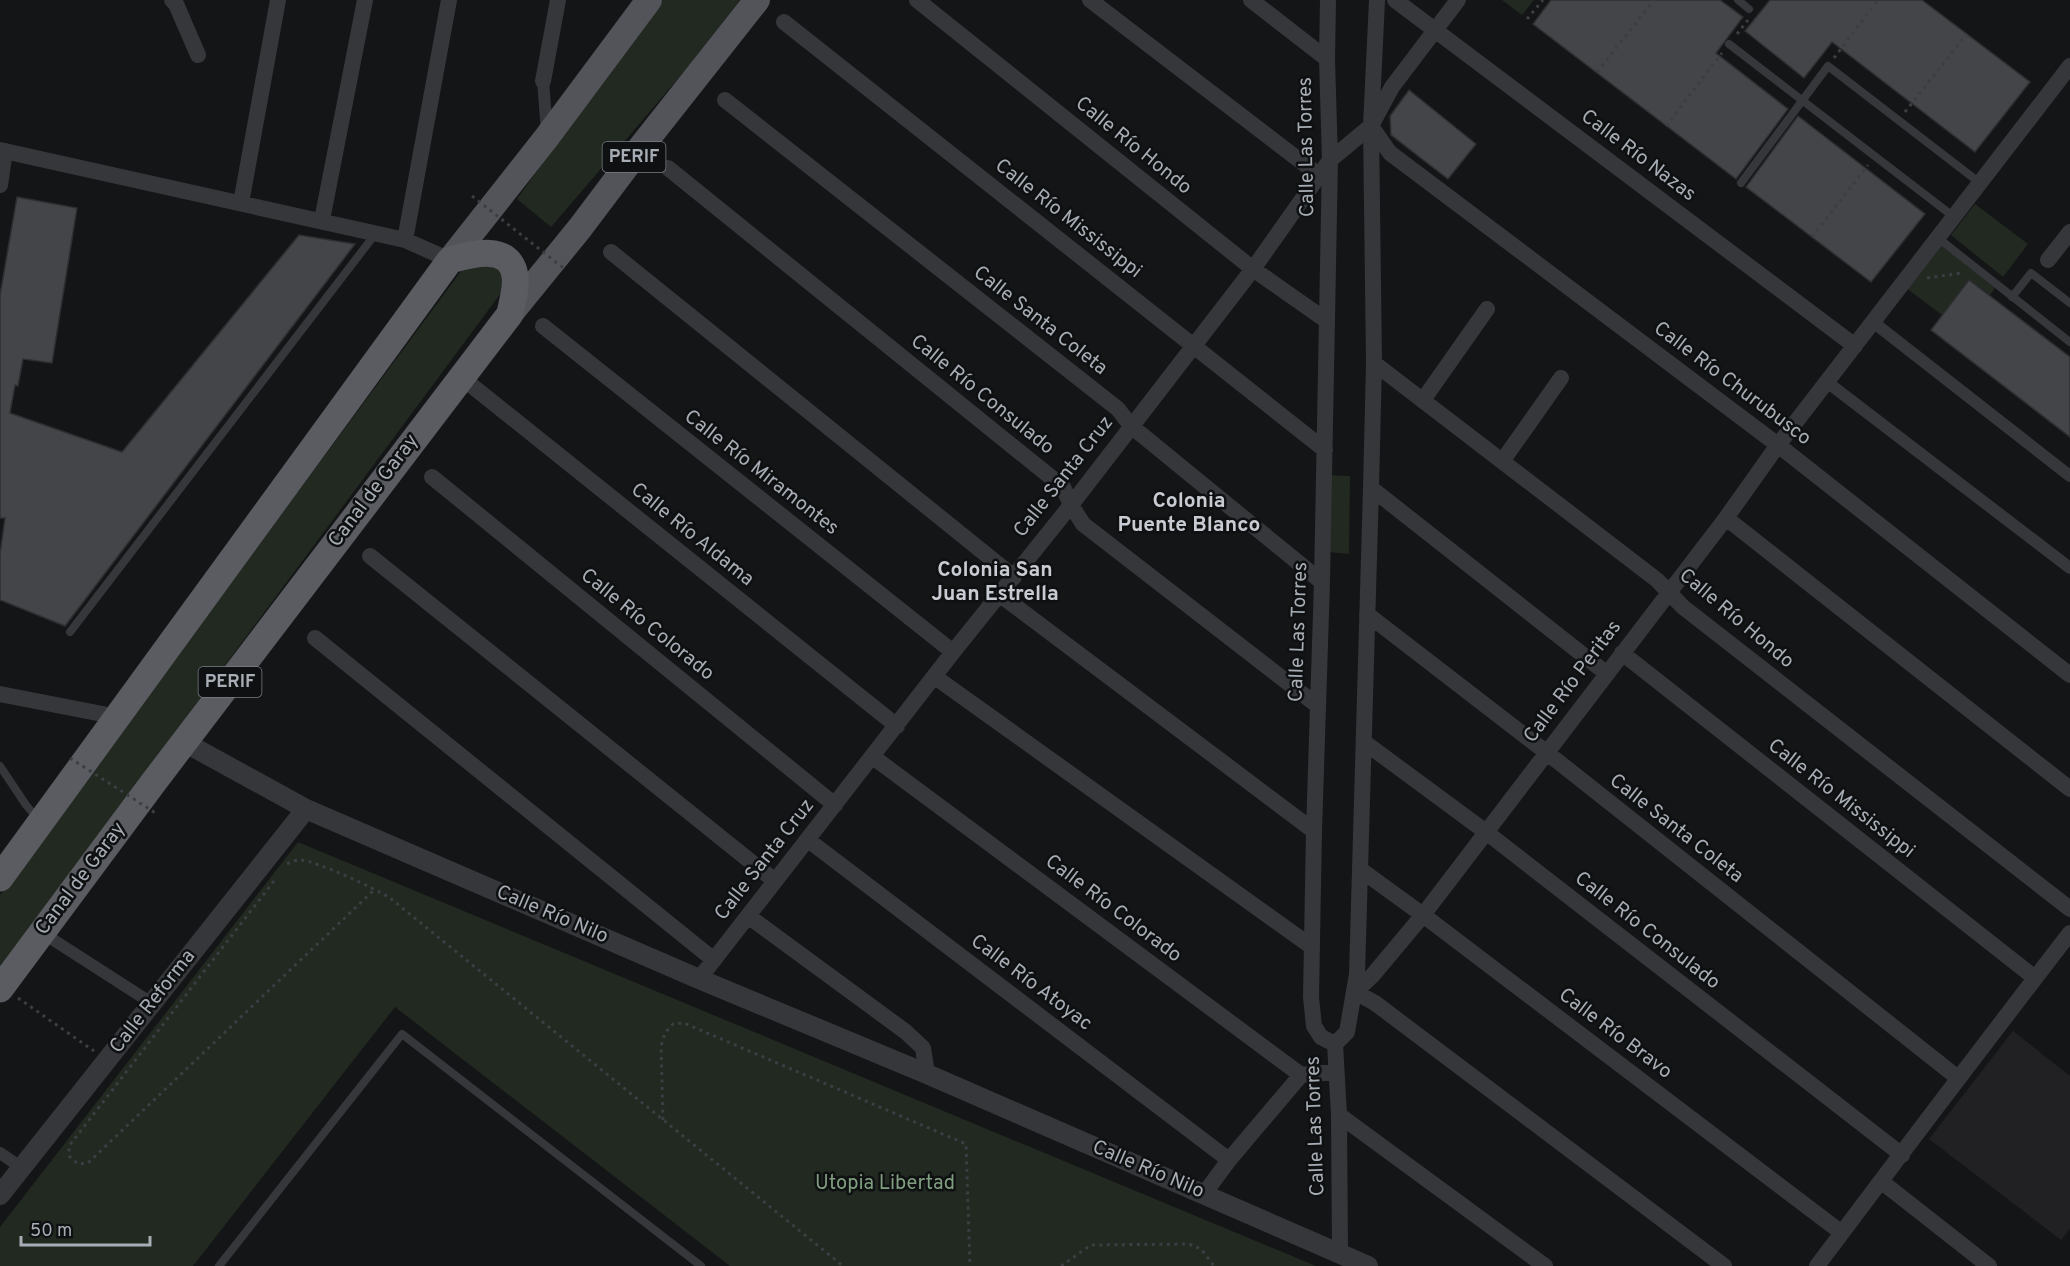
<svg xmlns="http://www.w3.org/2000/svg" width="2070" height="1266" viewBox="0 0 2070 1266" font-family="Overpass,sans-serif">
<rect width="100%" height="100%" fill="#141516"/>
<path fill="#212123" d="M2013 1031 2070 1076V1229L2061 1240 1929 1139Z"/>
<path fill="#212921" d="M663 0H740L683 73 551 227 517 199 632 37Z
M1502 0H1534L1522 15Z
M1975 204 2028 244 2003 277 1951 235Z
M1940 244 1995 288 1990 295 1969 280 1942 315 1906 288Z
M467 263 499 267 505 279 501 293 0 969V895Z
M1328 475 1350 476 1349 554 1328 552Z
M298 842 1316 1266H730L395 1007 193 1266H0V1227Z"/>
<path fill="#444549" stroke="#2f2f32" stroke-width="1.5" d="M1551 0H1720L1743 17 1716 53 1788 109 1736 179 1533 24Z
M1770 0H1922L2030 82 1975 152 1832 42 1804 78 1745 31Z
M1409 90 1476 144 1448 179 1391 135 1390 116Z
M1798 116 1925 214 1871 282 1746 187Z
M17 197 77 208 52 363 23 359 18 386 15 385 10 413 122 452 299 235 355 244 65 626 0 600V554L5 518H0V295Z
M1969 280 2070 357V437L1931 330Z"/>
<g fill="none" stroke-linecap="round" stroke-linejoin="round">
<path stroke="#3c3e42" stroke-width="3" stroke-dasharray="3 4.5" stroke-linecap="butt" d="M1527 19 1543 0
M1737 34 1748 20
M1834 58 1878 0
M1597 72 1654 0
M1905 112 1967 34
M1666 126 1722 53
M1812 237 1868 165
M1927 278 1962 273
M287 864C291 862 296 860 300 860 317 861 374 888 390 898L843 1266
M274 881 69 1146V1156L78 1164 88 1163 375 889
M18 998 94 1051
M663 1120 661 1046 665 1033 673 1024 684 1023 966 1144 970 1266
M1061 1266 1091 1245 1189 1244 1201 1249 1214 1266"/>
<path stroke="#36373b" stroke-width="8" d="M1738 0 1749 9
M1729 44 1954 217
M1741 183 1828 66 1980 183
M1938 238 2070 342
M2012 297 2031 273 2070 303
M70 632 376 233
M0 766 26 805 38 819
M219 1266 402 1034 701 1266"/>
<path stroke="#36373b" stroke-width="12" d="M543 81 547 132
M1873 322 2070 476
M1827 382 2070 568
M41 932 153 1004
M0 1153 22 1168"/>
<path stroke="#36373b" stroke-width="16" d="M172 0 176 4 198 55
M917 0 1253 269 1327 321
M1090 0 1320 176
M1251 0 1327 59
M1328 0 1327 59 1330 160 1322 582 1314 831 1311 997 1314 1026 1321 1037 1335 1044
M1395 0 1855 346
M784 22 1325 450
M543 81 558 0
M725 100 1118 409 1131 426 1322 582
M1371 126 1390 153 1778 445 2070 675
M0 150 405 240 450 260
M668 168 1063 487 1071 505 1083 524 1318 706
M0 185 5 151
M241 203 278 0
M322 220 365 0
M405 240 449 0
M611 252 1014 577
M2048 260 2070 232
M543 326 953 652
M1374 363 1657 580 1683 607 2070 909
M461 377 897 726
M1423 400 1487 309
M1503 460 1561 378
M432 477 835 805
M1371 488 1606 673
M1726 518 2070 789
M370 556 775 881
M999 594 1314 831
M1367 614 1546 752 1958 1078
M315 638 714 960
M1622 653 2035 978
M935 677 1312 947
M0 694 118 717
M1364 742 1486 832 1902 1155
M873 757 1301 1075 1336 1072
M808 840 1229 1160
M1361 870 1423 915 1842 1233
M748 916 906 1032 923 1048 927 1074
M699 979 953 652 1071 505 1253 269 1330 160 1371 126 1392 87 1458 0
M1355 992 1372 976 1423 915 1726 518 1778 445 2070 66
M1355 992 1375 1003 1724 1266
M1335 1044 1347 1032 1357 974 1371 488 1374 363 1371 126 1377 0
M1335 1044 1339 1115 1340 1254
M1339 1115 1545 1266
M1882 1182 1989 1266
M1204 1194 1229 1160 1301 1075
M1817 1266C1901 1154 1985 1043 2070 933"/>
<path stroke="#36373b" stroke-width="20" d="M184 742 306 809 699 979 927 1074 1368 1266
M0 1195 306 809"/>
<path stroke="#52545a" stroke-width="26" d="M450 260 547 137 649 0
M510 314 580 228 641 147 757 0"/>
<path stroke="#5a5c62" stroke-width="27" d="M0 878 450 260C472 254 510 243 515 276 517 288 512 302 510 314L153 783 0 989"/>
<path stroke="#3c3e42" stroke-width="3" stroke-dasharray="3 4.5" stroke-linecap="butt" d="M472 196 566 270
M70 758 157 814"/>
</g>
<g text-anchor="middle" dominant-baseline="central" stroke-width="5" stroke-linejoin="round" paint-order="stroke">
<g fill="#0f1011" stroke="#797e84" stroke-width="1.5">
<rect x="602.5" y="142" width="63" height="30" rx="4.5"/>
<rect x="198.5" y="667" width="63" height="30" rx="4.5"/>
</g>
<g font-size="18" font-weight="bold" fill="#a7adb5">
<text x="634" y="157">PERIF</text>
<text x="230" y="682">PERIF</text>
</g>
<g font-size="20" fill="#a7adb5" stroke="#0f1011">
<text transform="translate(1133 146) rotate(39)">Calle Río Hondo</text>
<text transform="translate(1307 147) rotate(-91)">Calle Las Torres</text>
<text transform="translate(1638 156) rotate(37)">Calle Río Nazas</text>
<text transform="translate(1068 219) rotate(38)">Calle Río Mississippi</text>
<text transform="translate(1040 321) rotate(38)">Calle Santa Coleta</text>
<text transform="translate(1732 384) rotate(37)">Calle Río Churubusco</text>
<text transform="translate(982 395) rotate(39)">Calle Río Consulado</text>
<text transform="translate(761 473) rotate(38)">Calle Río Miramontes</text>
<text transform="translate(1064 477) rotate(-52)">Calle Santa Cruz</text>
<text transform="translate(374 491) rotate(-53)">Canal de Garay</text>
<text transform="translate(692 535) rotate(39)">Calle Río Aldama</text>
<text transform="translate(1736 619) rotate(40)">Calle Río Hondo</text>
<text transform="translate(647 625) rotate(39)">Calle Río Colorado</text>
<text transform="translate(1299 632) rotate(-88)">Calle Las Torres</text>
<text transform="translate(1573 682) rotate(-53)">Calle Río Peritas</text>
<text transform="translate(1841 799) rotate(38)">Calle Río Mississippi</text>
<text transform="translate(1676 829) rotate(38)">Calle Santa Coleta</text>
<text transform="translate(765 860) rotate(-52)">Calle Santa Cruz</text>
<text transform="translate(81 879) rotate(-53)">Canal de Garay</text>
<text transform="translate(1113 909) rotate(37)">Calle Río Colorado</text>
<text transform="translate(552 915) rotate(23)">Calle Río Nilo</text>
<text transform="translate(1647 931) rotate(38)">Calle Río Consulado</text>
<text transform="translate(1031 983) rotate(37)">Calle Río Atoyac</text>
<text transform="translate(153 1002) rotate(-52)">Calle Reforma</text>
<text transform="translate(1615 1034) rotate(37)">Calle Río Bravo</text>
<text transform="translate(1316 1126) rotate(-92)">Calle Las Torres</text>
<text transform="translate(1148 1170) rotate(23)">Calle Río Nilo</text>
</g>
<g font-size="20" fill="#809f80" stroke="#0f1011">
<text x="885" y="1184">Utopia Libertad</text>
</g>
<g font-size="21" font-weight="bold" fill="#c8cbd2" stroke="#0f1011">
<text x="1189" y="501">Colonia<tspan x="1189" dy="24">Puente Blanco</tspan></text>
<text x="995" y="570">Colonia San<tspan x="995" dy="24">Juan Estrella</tspan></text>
</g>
</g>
<path d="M21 1236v9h129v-9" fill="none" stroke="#a7adb5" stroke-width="3"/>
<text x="30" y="1236" font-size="18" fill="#a7adb5" stroke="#0f1011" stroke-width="4.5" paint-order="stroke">50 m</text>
</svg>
